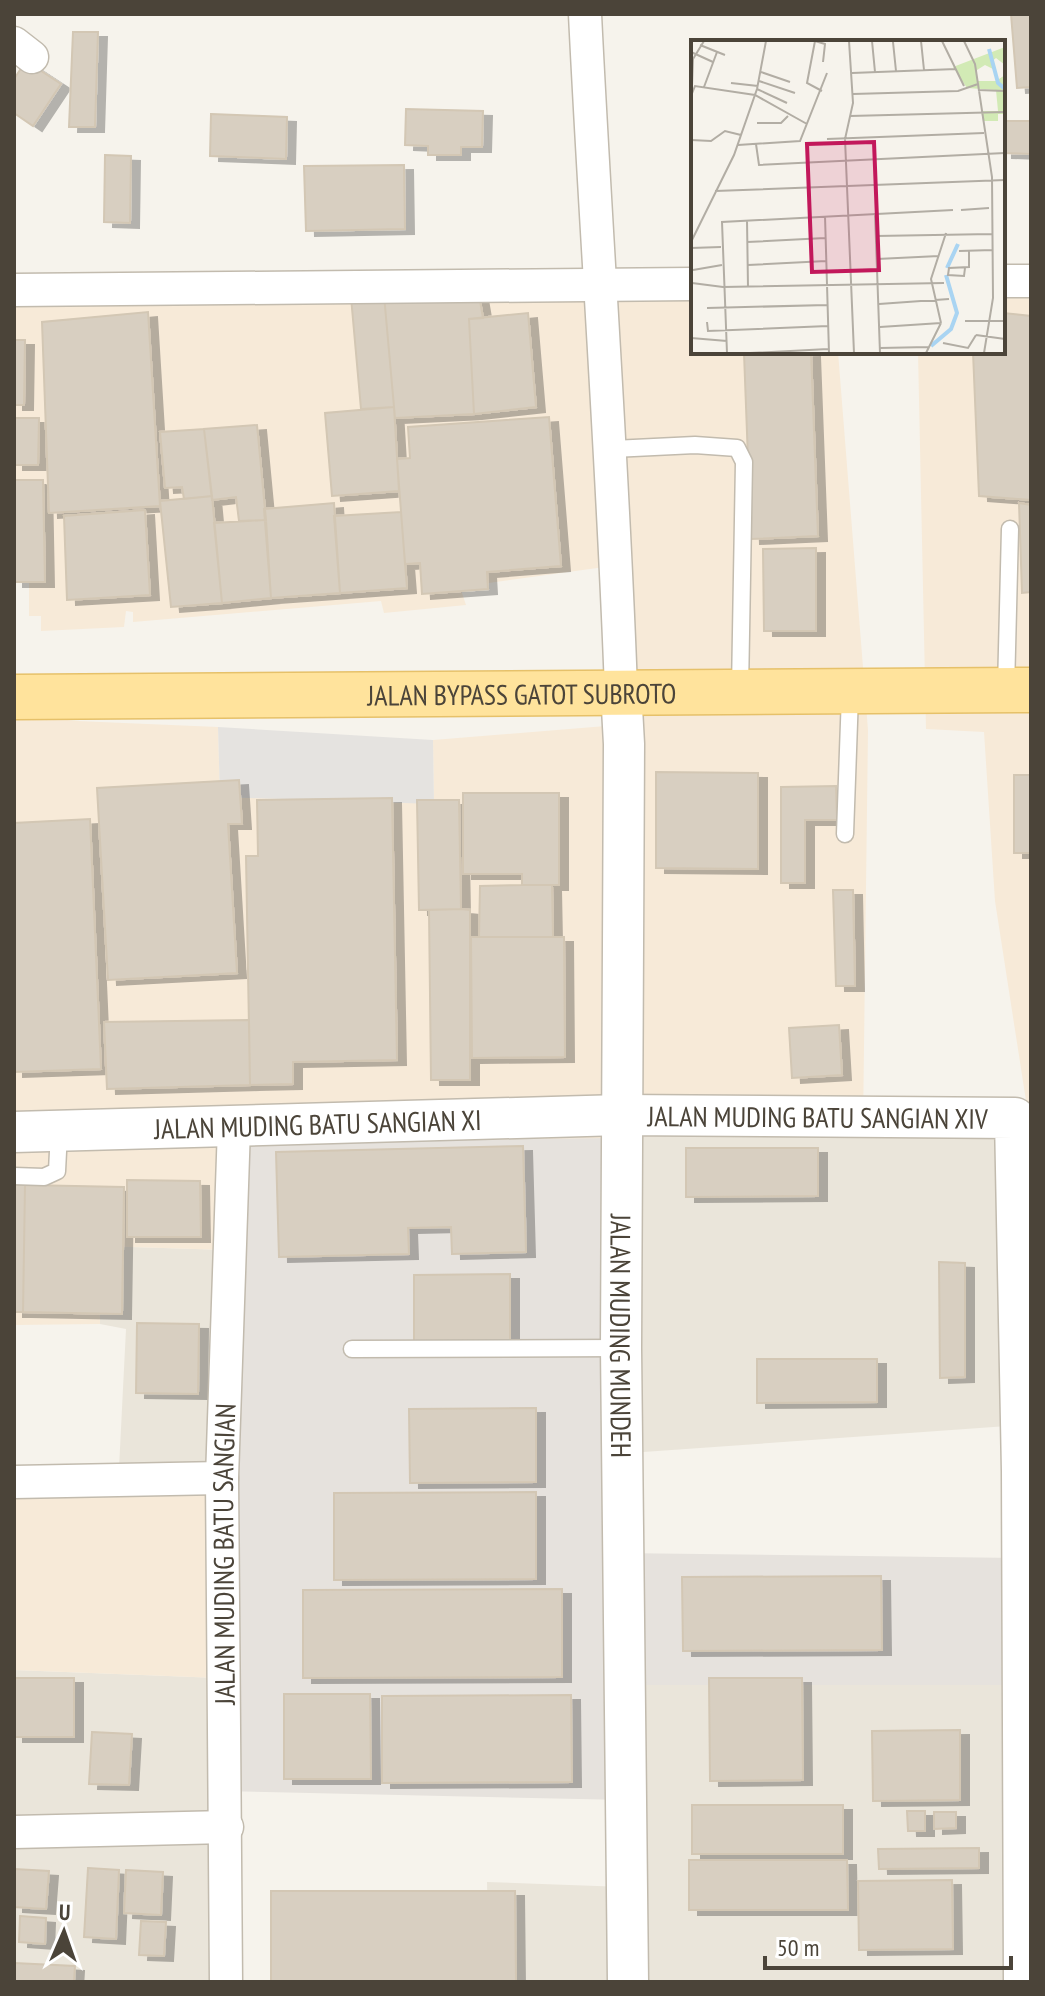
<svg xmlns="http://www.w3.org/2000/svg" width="1045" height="1996" viewBox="0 0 1045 1996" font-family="'PT Sans Narrow',sans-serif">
<defs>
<filter id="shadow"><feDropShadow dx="9" dy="5" stdDeviation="0" flood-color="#0004"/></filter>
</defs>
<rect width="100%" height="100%" fill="#f6f3ec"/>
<path fill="#eae5da" d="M863 1127 1031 1133V1982H489L487 1882 624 1887 617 1685H1021L1023 1425 615 1454 611 1138Z
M99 1246 227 1250 210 1480 118 1488 126 1329 100 1324Z
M14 1670 219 1678 216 1982H14Z"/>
<path fill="#f7ead8" d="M693 277V352H838L868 730 863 1127 611 1138 227 1250 99 1246 100 1324 14 1325V714L77 721 218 727 220 797 434 803 433 740 618 725 619 565 460 587 466 605 384 613 381 601 133 622V612L126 611 124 627 41 631V616H29V583L14 582V284Z
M1003 281 1031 282V1133L995 901 984 732 926 729 918 352H1003Z
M210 1480 219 1678 14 1670V1490Z"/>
<path fill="#e6e2dd" d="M611 1138 617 1553 1025 1558 1021 1685H617L626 1800 220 1791 225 1143Z"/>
<path fill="#e5e3e0" d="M218 727 433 740 434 804 220 797Z"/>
<path fill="#d8cfc1" stroke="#d3c7b4" stroke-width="2" filter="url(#shadow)" d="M1011 14H1031V87L1017 88Z
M73 32H98L95 127H69Z
M26 61 61 84 33 126 14 113V79Z
M406 109 483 111 482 147H461V155H428V146L405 145Z
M211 114 287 117 286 159 210 156Z
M1003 121H1031V154L1003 153Z
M105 155 131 156 130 223 104 222Z
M404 165 405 229 306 231 304 166Z
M384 295 394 407 361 409 351 297Z
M384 295H479L483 318 469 319 474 414 395 418Z
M148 312 160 506 49 513 42 322Z
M528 313 536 407 474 414 469 319Z
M1003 313 1031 316V500L979 496 973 352H1003Z
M14 340H25L24 405H14Z
M811 352 818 536 751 539 744 353Z
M394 407 399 491 332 496 325 413Z
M549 417 561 566 487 572 488 589 422 594 420 563 405 564 397 459 410 458 408 427Z
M14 418H39L38 465H14Z
M257 425 266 520 239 521 236 497 212 500 204 429Z
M204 429 212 496 184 499 182 487 165 488 160 432Z
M14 480H43L45 582H14Z
M212 496 222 603 171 607 160 501Z
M334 503 340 593 271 598 264 509Z
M1019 503 1031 505V592L1022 593Z
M145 510 150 595 67 600 64 516Z
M401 512 407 588 340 593 334 516Z
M266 520 271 598 222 603 214 523Z
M816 548V631H764L763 549Z
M656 772 758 773V869L656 868Z
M1014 775H1031V853H1014Z
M239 780 242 824H228L237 973 108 980 97 788Z
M836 786 837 820H805V883H781V787Z
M463 793H559V885H522V874H463Z
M392 798 397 1060 293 1062V1084L250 1085 246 856H258L257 800Z
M417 800H459L461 909 419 910Z
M90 819 101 1069 14 1072V823Z
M522 885H552L553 937H479L480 886Z
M833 890H853L855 986H836Z
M461 909 470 910V1080H431L429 910Z
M471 937H564L565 1057 472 1058Z
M249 1020 250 1085 107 1089 104 1022Z
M839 1025 842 1075 792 1078 789 1028Z
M523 1146 526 1252 452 1254 451 1227 408 1228 409 1254 279 1257 276 1152Z
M686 1148H818V1196L686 1197Z
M127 1180 200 1181 201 1237H127Z
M14 1185H25L23 1312H14Z
M25 1185 124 1187 122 1314 23 1312Z
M939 1262 965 1263V1377L940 1378Z
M510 1274V1340L414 1341V1275Z
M137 1323 199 1324 198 1394 136 1393Z
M757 1359H877V1402L757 1403Z
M536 1408V1482L410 1483 409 1409Z
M536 1492V1579L334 1580V1493Z
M881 1576 882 1650 683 1651 682 1577Z
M562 1589V1677L303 1678V1590Z
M14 1678H74V1737H14Z
M709 1678H802L803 1780 710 1781Z
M284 1694H370L371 1779H284Z
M571 1695 572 1782 382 1783V1696Z
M960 1730V1800L873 1801 872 1731Z
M92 1732 132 1734 129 1785 89 1784Z
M692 1805H843V1854H692Z
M907 1811H925V1831H908Z
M934 1812H956V1828L934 1829Z
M979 1848V1868L879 1869 878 1849Z
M689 1860H847L848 1910H689Z
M88 1868 119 1870 116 1939 84 1937Z
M14 1869 49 1871 46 1909 14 1907Z
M126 1870 163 1872 161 1915 124 1913Z
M952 1880 953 1949 859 1950 858 1881Z
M271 1891H515L516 1982H271Z
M20 1916 46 1918 45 1944 19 1942Z
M141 1921 166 1922 164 1956 139 1955Z
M14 1963 75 1966 74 1982H14Z"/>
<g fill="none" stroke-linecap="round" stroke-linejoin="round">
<g stroke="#c2bbae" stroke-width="19">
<path id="service" d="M613 449 695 445 737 448 744 462 740 690
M1006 689 1010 529
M845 834 850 695
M14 1176 44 1177 57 1171 59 1132
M352 1349 621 1348"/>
</g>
<g stroke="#c2bbae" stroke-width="35">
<g id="minor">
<path d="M585 14C596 239 613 464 621 690"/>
<path d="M14 43 32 57"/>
<path d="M1003 281H1031"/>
<path d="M14 290 693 284"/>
<path d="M14 1482 222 1478"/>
<path d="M14 1832 227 1827"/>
<path id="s1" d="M226 1982 222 1478 234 1127"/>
</g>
</g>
<g stroke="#c2bbae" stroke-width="43">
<g id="tertiary">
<path id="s2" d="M621 690 624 744 621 1348 628 1982"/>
<path id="s3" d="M14 1132 621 1115 1015 1118 1022 1471 1024 1982"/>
</g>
</g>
<g stroke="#e6c16a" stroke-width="47">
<g id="primary">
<path id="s4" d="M14 697 1031 690"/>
</g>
</g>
<use href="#service" stroke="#fff" stroke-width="16"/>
<use href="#minor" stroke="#fff" stroke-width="32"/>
<use href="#tertiary" stroke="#fff" stroke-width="40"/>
<use href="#primary" stroke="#ffe39c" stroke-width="44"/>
</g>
<g text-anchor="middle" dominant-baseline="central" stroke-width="6" stroke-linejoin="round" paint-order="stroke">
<g font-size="28" fill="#4b4439" stroke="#fff">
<text stroke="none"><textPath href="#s4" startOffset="508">JALAN BYPASS GATOT SUBROTO</textPath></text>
<text stroke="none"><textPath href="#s3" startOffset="804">JALAN MUDING BATU SANGIAN XIV</textPath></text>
<text stroke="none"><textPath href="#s3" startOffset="304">JALAN MUDING BATU SANGIAN XI</textPath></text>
<text stroke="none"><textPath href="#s2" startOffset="646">JALAN MUDING MUNDEH</textPath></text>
<text stroke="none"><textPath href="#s1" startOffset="428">JALAN MUDING BATU SANGIAN</textPath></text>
</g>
</g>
<g transform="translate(691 40)">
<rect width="314" height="314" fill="#f6f3ec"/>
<path d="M314 7V25L305 18 300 22 304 30 294 25 286 30V41H305L314 35V74H307V81H292L290 71H307L305 50 276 48 262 27Z" fill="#d2eab5"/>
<path fill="none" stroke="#a9d4f2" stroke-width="4" d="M298 9 307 43 314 49M256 228 267 204M240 306 260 289 266 273 255 235"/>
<path fill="none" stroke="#b2ada4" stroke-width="2" d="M124 1 116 43 131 51M124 1 134 4 132 22M158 1 162 63 154 99 163 313M181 1 184 32M230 1 233 30M251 1 273 46M273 1 284 24 301 137 302 258 293 313M202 2 205 31M9 5 34 15M0 12 22 22M70 32 99 42M161 33 265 29M68 41 104 53M40 43 67 46M1 46 2 19 13 1M13 47 26 12M66 49 96 63M287 50 314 51M162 54 267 51 287 44M0 56 4 46 64 55 116 84M159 76 314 72M66 83H90L97 76M136 99 293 93M0 100 20 101 34 91 50 95M65 104 68 125 314 113M47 105 109 101 136 33M24 151 314 140M270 170 298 168M184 173 189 313M134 176 138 313M56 180 57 247M185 196 301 194M0 202 43 115 66 49 75 1M56 202 134 198M0 208 30 207M268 211 302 210M186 219 248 216M57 225 135 221M274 228 273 236 257 235 258 228 278 227V211M2 230 31 225M1 243 32 247 253 243M188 264 258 259M16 268 136 265M274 281H314M16 282 17 291 137 286M250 283 240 239 255 193M189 287 250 283M285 295 314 299M0 298 36 301M252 303 277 308 285 295M189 308 238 307M36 313 31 182 262 170M59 313 137 309M235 313 250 283"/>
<path fill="#c2185b" fill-opacity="0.15" stroke="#c2185b" stroke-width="4" d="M183 102 188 230 121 232 116 104Z"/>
<rect width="314" height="314" fill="none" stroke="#4b4439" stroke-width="4"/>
</g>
<rect width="1045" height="1996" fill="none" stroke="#4b4439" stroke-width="32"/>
<g transform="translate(64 1932) rotate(2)" stroke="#ffffff" stroke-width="6" paint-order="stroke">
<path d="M0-6L14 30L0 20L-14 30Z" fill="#4b4439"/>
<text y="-12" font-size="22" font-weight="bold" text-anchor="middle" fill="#4b4439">U</text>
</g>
<path d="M765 1956v12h246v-12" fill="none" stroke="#4b4439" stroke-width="4"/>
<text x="777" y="1956" font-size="24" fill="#4b4439" stroke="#ffffff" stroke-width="6" paint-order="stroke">50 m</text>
</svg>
